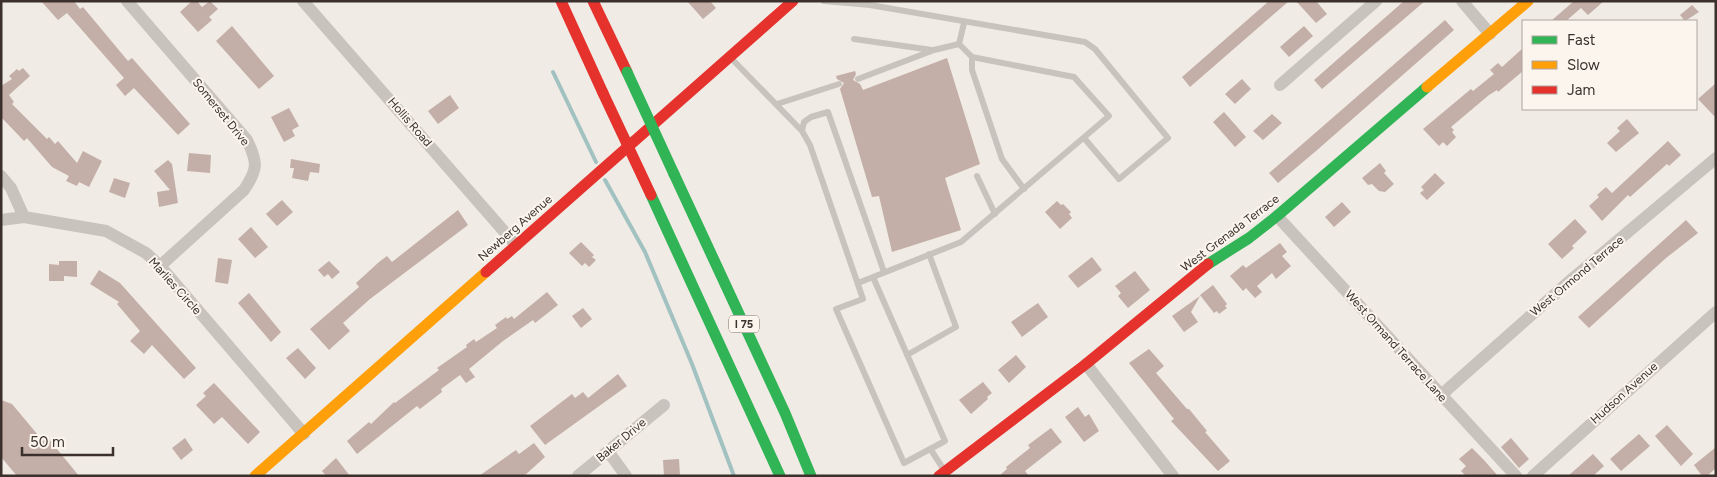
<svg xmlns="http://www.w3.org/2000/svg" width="1717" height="477" viewBox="0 0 1717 477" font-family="Figtree,sans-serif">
<rect width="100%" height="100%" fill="#f0ebe5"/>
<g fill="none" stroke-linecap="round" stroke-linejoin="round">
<path stroke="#a1c2c1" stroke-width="4" d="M553 72 596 162
M605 180 645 252 692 364 734 476"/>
</g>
<path fill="#c3afa7" d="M41 1H74L80 9 83 7 128 61 132 58 190 124 178 135 134 88 125 96 116 85 124 78 67 13 58 20Z
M192 1H197L202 7 210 1 218 9 209 17 212 20 198 32 180 12Z
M687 1H710L716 8 703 19Z
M1269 1H1289L1190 87 1182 77Z
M1296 1H1316L1327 14 1316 23Z
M1404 1H1425L1322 89 1314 80Z
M1574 1H1604L1588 15 1581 8 1566 21H1551Z
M1692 5 1699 12 1685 21 1680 15Z
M1445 20 1454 30 1316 151 1278 183 1269 173Z
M232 26 274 76 259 89 216 41Z
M1304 26 1313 36 1289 57 1280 47Z
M1523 48V71L1498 92 1497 90 1489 95 1451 127 1454 130 1452 132 1456 137 1447 146 1443 142 1439 146 1423 129 1471 89 1473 91 1494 74 1490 70 1498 63 1502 67Z
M947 58 980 164 945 178 961 230 892 252 879 196 872 197 840 89 844 83 837 79 836 76 855 71 856 74 853 80 860 84 863 90Z
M23 68 30 76 9 95 14 102 12 104 47 139 49 137 55 144 58 141 77 163 83 151 102 161 89 187 79 182 77 186 66 181 69 176 52 167 27 138 24 141 1 117V86L12 79 9 76 17 69 19 71Z
M1242 79 1251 89 1235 104 1225 94Z
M1716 83V118L1698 99Z
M450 95 459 108 438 124 428 111Z
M289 108 299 126 292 130 295 136 284 142 271 117Z
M1224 112 1246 137 1235 147 1213 122Z
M1272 114 1282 123 1263 140 1253 131Z
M1627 119 1639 133 1616 152 1607 143 1620 131 1617 128Z
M1668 141 1681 155 1669 166 1667 164 1630 197 1628 195 1602 221 1589 206 1599 197 1597 195 1606 187 1612 193Z
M189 153 211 155 210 173 187 171Z
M291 159 320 164 319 173 310 172 308 181 292 178 294 168H290Z
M168 160 172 164 178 203 159 207 157 192 170 190 154 171Z
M1380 163 1386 171 1384 173 1394 184 1385 192 1379 191 1372 184 1368 185 1362 178Z
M1435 173 1445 183 1427 200 1420 193 1424 190 1421 187Z
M114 178 130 183 125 198 109 192Z
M282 200 293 212 277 226 266 214Z
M1057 201 1061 205 1063 204 1071 212 1069 214 1072 218 1060 229 1045 212Z
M1342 202 1351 212 1334 227 1325 217Z
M458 210 468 225 370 299 343 323 350 331 329 350 310 329 359 287 356 283 379 262 387 256 392 262Z
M1575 219 1587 232 1572 246 1574 248 1562 259 1548 244Z
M1686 220 1698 233 1666 258 1589 328 1578 317Z
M251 227 268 247 255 258 238 239Z
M581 242 594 255 592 257 596 260 589 267 585 263 582 266 569 253Z
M1280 243 1287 252 1282 256 1291 266 1276 279 1272 273 1257 286 1262 292 1255 298 1246 288 1243 291 1230 276 1243 265 1246 268Z
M1092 257 1102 270 1078 288 1068 276Z
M218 258 232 260 228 284 215 282Z
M59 261H77V277L64 276V281H49V264L59 265Z
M329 261 340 272 332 279 328 274 324 277 318 270Z
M99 270 120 283 196 368 184 379 152 345 144 354 130 341 140 331 117 304 119 302 90 284Z
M1135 271 1150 290 1128 308 1118 296 1121 293 1115 286Z
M1213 285 1227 304 1225 306 1227 308 1219 314 1217 311 1214 313 1200 295Z
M547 292 558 305 535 323 533 320 503 341 469 369 475 377 466 383 460 375 441 389 442 392 420 409 417 406 357 454 347 441 369 422 371 424 394 402 395 403 439 370 437 368 467 347 466 345 474 339 476 342 497 328 495 325 506 317 507 319 512 316 514 319Z
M249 293 281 332 271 342 238 303Z
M1200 296 1191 312 1198 322 1184 332 1172 316Z
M1038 303 1048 317 1022 337 1011 322Z
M583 308 592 319 581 328 572 316Z
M298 348 316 368 305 379 286 358Z
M1149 349 1164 366 1156 373 1187 409H1189L1207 431 1205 432 1230 461 1218 471 1171 421 1174 419 1129 363Z
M1016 355 1026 367 1009 383 998 370Z
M618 374 627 386 545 445 530 426 572 394 575 398 583 392 588 398Z
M983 382 992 393 987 397 988 399 971 414 959 400Z
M214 383 260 432 248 444 222 417 214 424 196 405 206 396 203 393Z
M1 400 12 404 43 441 48 438 79 476H17L1 457Z
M1078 407 1085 417 1089 414 1099 431 1084 442 1065 417Z
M1667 425 1693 454 1681 466 1655 436Z
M1051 428 1062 442 1025 471 1029 476H999L1007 469 1006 467 1030 448 1028 445Z
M1639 434 1650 446 1621 471 1610 459Z
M185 438 193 450 181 460 172 448Z
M1511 438 1529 459 1519 468 1501 447Z
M534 443 545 457 524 476H479L516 450 519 454Z
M1716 447V468L1707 476H1702L1694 465Z
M1472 448 1483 459 1498 476H1466L1461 471 1466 466 1459 459Z
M1593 454 1604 466 1593 476H1568Z
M336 458 350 476H326L322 471Z
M679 459 680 476H664L663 460Z"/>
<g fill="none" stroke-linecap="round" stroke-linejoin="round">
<path stroke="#c9c3be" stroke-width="6" d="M824 1 870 5 1085 42 1095 49 1168 138 1119 179 1084 138
M854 39 932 50
M959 44 964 23
M972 57V70L1002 159 1024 189
M731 58 802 131 810 145 863 299 836 309 904 463 945 441 873 277
M777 104 839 84
M802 131 804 122 811 117 828 112 884 272
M977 176 995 214
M858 283 961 242 1109 116 1074 77 972 57 959 44 934 50 858 79
M907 355 956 327 929 254
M931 450 944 470"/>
<path stroke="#c9c3be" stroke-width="12" d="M127 1 247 140C258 163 258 169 244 190L160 266
M303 1 516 245
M1462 1 1490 34
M1280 85 1376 1
M1 176 11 188 24 217
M1277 216 1516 476
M1 220 24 217 106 231 146 253 160 266 304 434
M1086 364 1173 476
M1440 396 1572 279 1716 158
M608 451 626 476
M578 476 664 405
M1533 476 1716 312"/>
<path stroke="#30b455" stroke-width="11" d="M674 174 785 413 811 476
M651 195 780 476
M1208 264 1249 238 1277 216 1427 87"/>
<path stroke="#ff9f0a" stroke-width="11" d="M1427 87 1528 1
M255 476 486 272"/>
<path stroke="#e5322d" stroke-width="11" d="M561 1 603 93
M593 1 627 72
M486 272 793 1
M939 476 1086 364 1208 264"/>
<path stroke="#30b455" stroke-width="11" d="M627 72 674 174"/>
<path stroke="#e5322d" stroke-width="11" d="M603 93 651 195"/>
</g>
<g text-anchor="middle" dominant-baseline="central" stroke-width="4" stroke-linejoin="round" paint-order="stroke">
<rect fill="#fbf5ee" stroke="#756b66" stroke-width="1" x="729" y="315.5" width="30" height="17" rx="4"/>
<g font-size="11" font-weight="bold" fill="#3b302b">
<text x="744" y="324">I 75</text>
</g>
<g font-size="12" fill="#3b302b" stroke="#fbf5ee">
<text transform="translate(221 112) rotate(51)">Somerset Drive</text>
<text transform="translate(410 122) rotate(49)">Hollis Road</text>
<text transform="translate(515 228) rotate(-41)">Newberg Avenue</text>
<text transform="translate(1230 233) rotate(-37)">West Grenada Terrace</text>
<text transform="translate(1577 276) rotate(-40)">West Ormond Terrace</text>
<text transform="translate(175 286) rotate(48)">Marlies Circle</text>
<text transform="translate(1396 346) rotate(48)">West Ormand Terrace Lane</text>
<text transform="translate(1624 393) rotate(-42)">Hudson Avenue</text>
<text transform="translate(621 440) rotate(-40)">Baker Drive</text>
</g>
</g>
<rect width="1717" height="477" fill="none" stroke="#3b302b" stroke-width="5"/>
<rect x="1522" y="20" width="175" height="90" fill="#fbf5ee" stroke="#aea6a0"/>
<rect x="1532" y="36" width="25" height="8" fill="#30b455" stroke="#aea6a0"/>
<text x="1567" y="45" font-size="15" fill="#3b302b">Fast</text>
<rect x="1532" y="61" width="25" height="8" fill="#ff9f0a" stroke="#aea6a0"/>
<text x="1567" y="70" font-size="15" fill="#3b302b">Slow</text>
<rect x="1532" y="86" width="25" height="8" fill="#e5322d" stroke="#aea6a0"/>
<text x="1567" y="95" font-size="15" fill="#3b302b">Jam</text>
<path d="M22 447v8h91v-8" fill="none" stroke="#3b302b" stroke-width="2.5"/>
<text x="30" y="447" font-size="15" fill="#3b302b" stroke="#fbf5ee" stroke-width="4" paint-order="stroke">50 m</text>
</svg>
